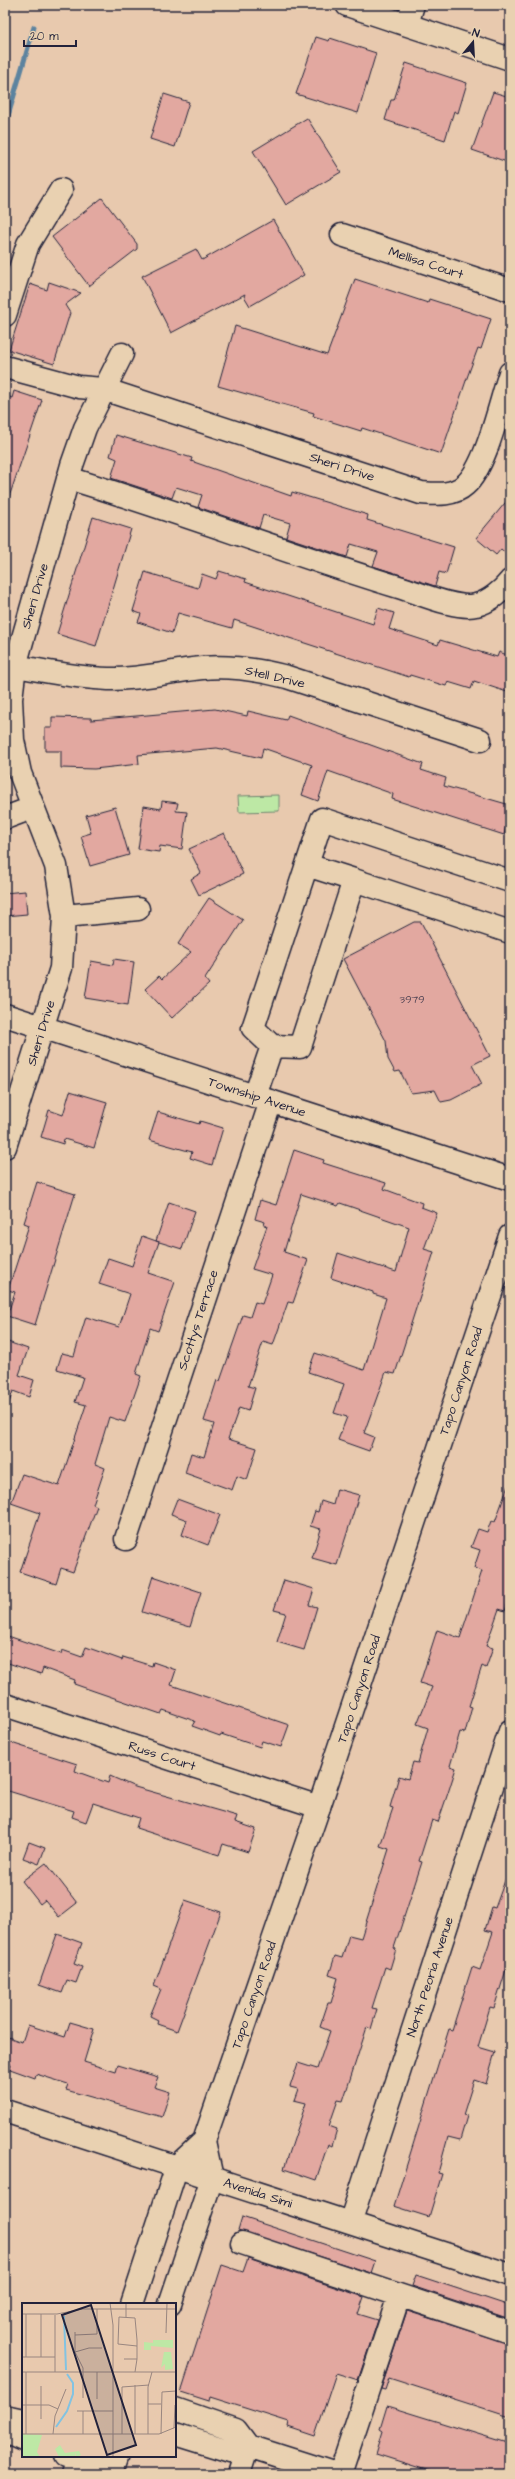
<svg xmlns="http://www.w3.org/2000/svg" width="515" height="2479" viewBox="0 0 515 2479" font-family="'Architects Daughter',sans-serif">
<rect width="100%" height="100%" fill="#e8c9ae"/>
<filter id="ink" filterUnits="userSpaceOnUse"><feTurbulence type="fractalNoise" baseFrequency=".025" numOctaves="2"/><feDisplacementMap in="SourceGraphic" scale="8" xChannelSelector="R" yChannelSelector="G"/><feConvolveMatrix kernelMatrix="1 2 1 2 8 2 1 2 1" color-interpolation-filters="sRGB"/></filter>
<g filter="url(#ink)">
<path fill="#bde8a5" stroke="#708570" d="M279 795V811L239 812 238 796Z"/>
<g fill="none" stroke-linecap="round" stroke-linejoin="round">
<path stroke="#5c839f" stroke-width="5" d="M5 126 34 27"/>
</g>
<path fill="#e2a8a0" stroke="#22223b" d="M316 37 329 41 330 38 376 53 358 113 296 94Z
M406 63 467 83 458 113 454 111 445 140 385 120 391 100H394Z
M493 92 510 97V163L472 150Z
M164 94 189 102 175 147 150 139Z
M307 118 341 172 286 205 253 151Z
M102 198 137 244V249L89 286 52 237Z
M273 220 304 275 250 306 244 296 245 294 171 333 142 276 196 249 202 260Z
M355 279 428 303 429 299 491 319 481 349 478 348 468 375 441 454 362 428 361 431 313 416 314 413 218 386 235 326 327 355Z
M49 282 81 293 65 305 70 313 54 364 9 350 30 284 47 290Z
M14 391 42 400 7 503H5V395L12 398Z
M116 435 192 458 191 461 291 496 292 492 368 515 367 520 454 547 446 574 439 572 435 586 373 566 378 552 351 544 347 557 286 537 290 523 263 515 259 528 198 507 202 495 176 487 172 498 111 478 117 459 110 456Z
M510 497V557L501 549 496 555 476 538Z
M93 517 131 529 96 646 57 634Z
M219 571 246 579 245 582 373 624 378 608 394 613 389 629 438 645 440 640 497 657 499 652 510 656V693L474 681 471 689 448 682 446 686 410 675 409 677 234 620 232 628 178 613 172 633 138 622 141 614 133 611 145 572 198 588 202 574 216 579Z
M215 709 247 716 248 711 286 720 288 715 423 764 421 770 446 778 444 786 510 805 504 835 392 799 393 794 328 771 318 801 302 795 312 765 263 748 261 758 217 748 138 755 139 764 94 769 61 768V751H45V728H52V717L91 718V720Z
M162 801 178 803 176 811 187 812 182 849 160 846 159 852 138 849 144 806 161 809Z
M115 807 129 855 90 866 81 836 91 833 86 815Z
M224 833 243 874 199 895 191 879 201 873 189 849Z
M25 891 27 914 5 916V893Z
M209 898 243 920 205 979 209 984 172 1018 145 989 159 976 162 979 191 952 178 944Z
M414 922H421L490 1056 472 1065 482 1084 451 1100 441 1102 435 1090 411 1093 400 1071 395 1072 388 1059 386 1041 343 959Z
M114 959 134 962 128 1005 85 998 91 961 113 965Z
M70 1091 107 1102 94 1148 64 1139 63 1144 41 1137 49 1110 63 1115Z
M158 1112 199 1124 200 1121 223 1128 212 1165 190 1158 192 1152 149 1140Z
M294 1150 324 1160 323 1163 386 1183 384 1189 422 1203 421 1207 437 1213 424 1249 434 1252 395 1374 386 1372 364 1433 374 1437 369 1451 338 1440 347 1417 334 1413 344 1384 308 1372 315 1353 364 1370 386 1298 373 1294V1292L331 1278 338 1253 396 1272 409 1227 340 1203 338 1206 301 1194 284 1252 308 1260 293 1303 288 1302 273 1345 263 1342 248 1386 255 1388 248 1411 239 1408 228 1439 257 1448 247 1480 237 1476 232 1490 185 1473 191 1453 204 1457 214 1424 204 1421 217 1380 220 1381 243 1315 250 1317 255 1302 262 1304 272 1275 252 1269 267 1226 264 1225 265 1222 255 1219 260 1200 276 1205Z
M37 1182 75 1194 35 1325 7 1316 15 1292 8 1290 29 1225 24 1223Z
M169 1202 195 1211 182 1249 156 1241Z
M142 1236 159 1242 148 1273 175 1282 158 1331 150 1328 136 1374 141 1376 125 1422 109 1417 95 1464 105 1468 93 1504 97 1506 73 1572 61 1568 56 1584 20 1572 40 1513 11 1503 22 1474 59 1486 86 1405 75 1402 83 1377 57 1369 62 1353 74 1356 86 1317 119 1327 130 1294 99 1284 108 1258 132 1266Z
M5 1341 28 1349 19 1375 34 1380 29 1397 13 1391 7 1409H5Z
M508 1486 510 1487V1596L505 1611 499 1609 486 1646 493 1648 486 1668 482 1666 469 1706 472 1707 465 1733 460 1732 450 1766 456 1768 448 1793 438 1822 432 1820 419 1861 422 1862 394 1948 396 1949 390 1969 385 1967 372 2008 377 2009 371 2029 367 2027 343 2101 338 2100 329 2126 337 2129 332 2146 328 2144 316 2180 284 2169 306 2103 294 2100 298 2089 290 2087 298 2063 317 2069 330 2031 320 2027 328 2003H331L338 1978 329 1975 335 1956 342 1958 349 1935 361 1938 389 1849 380 1846 393 1808 390 1807 399 1776 408 1779 413 1762 418 1763 428 1728 417 1724 432 1687 420 1683 437 1630 460 1638 482 1571 474 1568 480 1550 471 1547 478 1529 487 1532 491 1521 495 1522Z
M337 1489 359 1495 337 1565 312 1558 321 1529 310 1526 315 1511 318 1512 321 1501 333 1505Z
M177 1499 220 1515 208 1545 182 1535 187 1520 171 1514Z
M153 1576 201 1592 190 1627 142 1612Z
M284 1580 314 1589 309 1605 317 1607 304 1650 277 1642 286 1613 274 1610Z
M5 1635 61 1654 62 1650 82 1657 86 1647 122 1660 123 1657 152 1666 153 1662 176 1670 171 1685 289 1725 281 1747 262 1741 260 1747 221 1734 220 1736 192 1726 195 1721 163 1710 161 1714 94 1691 74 1684 75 1680 43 1668 41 1674 5 1662Z
M5 1741 77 1764 75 1771 108 1783 110 1776 135 1787 237 1816 235 1822 256 1829 248 1852 223 1844 219 1855 136 1828 139 1818 93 1803 86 1822 72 1817 74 1811 5 1790Z
M29 1842 45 1848 39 1864 23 1858Z
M46 1863 77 1903 59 1917 45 1900 40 1904 22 1881Z
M508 1872 510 1873V1972L506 1970 494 2008 490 2007 478 2047 495 2052 486 2084 474 2080 463 2115 467 2116 460 2140 448 2137 438 2173 442 2174 429 2217 394 2206 449 2029 452 2030 472 1967 480 1970 493 1932 485 1930 492 1907 495 1908Z
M185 1900 221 1912 177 2031 157 2024 158 2020 150 2016 161 1989 154 1986Z
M57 1934 82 1943 74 1964 82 1967 76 1983 67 1980 62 1993 39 1985Z
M70 2022 94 2029 84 2062 116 2072 118 2065 158 2077 154 2087 170 2092 162 2117 66 2090 68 2084 36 2074 35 2078 10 2069 11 2064 5 2062V2036L22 2042 28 2025 65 2037Z
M242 2217 375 2261 371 2273 238 2230Z
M248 2258 364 2297 358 2314 378 2320 358 2380 336 2373 315 2436 288 2427 289 2422 210 2397 209 2401 181 2392 222 2265 243 2272Z
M416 2275 510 2306V2319L412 2286Z
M407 2311 510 2344V2417L389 2378 385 2390 381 2389Z
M387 2406 510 2444V2474H439L376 2454 383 2431 380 2429Z"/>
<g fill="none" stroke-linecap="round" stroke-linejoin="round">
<g stroke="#22223b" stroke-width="25">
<path id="minor" d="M347 5 510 59
M407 24 413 5
M342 235 510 290
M5 315 28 244 61 190
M5 367 79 387 103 389 421 493C436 494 453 496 465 485 487 466 500 402 510 373
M68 478C180 512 290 554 402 588 421 594 458 610 476 605 489 602 502 591 510 581
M15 666C46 671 77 678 108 679 140 680 171 671 202 668 231 665 260 670 287 677L480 740
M5 818 32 808
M307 865 354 880
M64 916 138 909
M5 1015 510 1179
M272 1046 300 1047 354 880 510 932
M255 1096 272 1046 253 1028 322 819 510 881
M5 1147 61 968 64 916 56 866 20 773 13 740 11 699 15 666 72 465 85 428 122 354
M126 1539 271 1101
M5 1705 319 1807
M5 2111 510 2275
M350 2223 510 1731
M242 2243 510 2332
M175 2409 236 2430 248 2446
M5 2416 23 2420
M5 2432 23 2440
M175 2434 230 2451 248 2446 336 2474
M66 2456 111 2472
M239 2474 248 2446
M340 2474 399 2296"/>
</g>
<g stroke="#22223b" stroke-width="25">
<path id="major" d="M132 2304 177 2166 204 2141 319 1807 510 1236
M170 2304 212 2178 204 2141
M73 2474 80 2456
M111 2474 117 2456"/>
</g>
<use href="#minor" stroke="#e9d1b1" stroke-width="22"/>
<use href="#major" stroke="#e9d1b1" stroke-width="22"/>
</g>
</g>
<g text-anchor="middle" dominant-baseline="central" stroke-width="3" stroke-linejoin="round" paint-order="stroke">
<g font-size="11" fill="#524454">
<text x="412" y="999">3979</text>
</g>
<g font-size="13" fill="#22223b" stroke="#e9d1b1">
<text transform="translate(426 263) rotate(18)">Mellisa Court</text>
<text transform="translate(342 467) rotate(18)">Sheri Drive</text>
<text transform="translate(35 596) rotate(-74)">Sheri Drive</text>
<text transform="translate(275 677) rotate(13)">Stell Drive</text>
<text transform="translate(41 1033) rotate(-73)">Sheri Drive</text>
<text transform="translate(257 1097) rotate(18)">Township Avenue</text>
<text transform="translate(198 1320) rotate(-72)">Scottys Terrace</text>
<text transform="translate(461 1381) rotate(-72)">Tapo Canyon Road</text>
<text transform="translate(359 1689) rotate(-72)">Tapo Canyon Road</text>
<text transform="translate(162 1756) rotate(18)">Russ Court</text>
<text transform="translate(430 1977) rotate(-72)">North Peoria Avenue</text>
<text transform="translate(254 1995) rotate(-71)">Tapo Canyon Road</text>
<text transform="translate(258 2193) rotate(18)">Avenida Simi</text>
</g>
</g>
<g transform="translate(22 2303)">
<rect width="154" height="154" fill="#e8c9ae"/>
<path d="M131 37H151V45L129 43V47H122V39L131 40ZM142 49H149L151 66 143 67V61L139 65ZM0 131 20 132 15 149 18 154H0ZM38 142 43 150 57 148 59 152 54 154 53 149V154H37L33 146Z" fill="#bde8a5"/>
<path fill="none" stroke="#82c3e2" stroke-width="2" d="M42 13 44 67M34 124 45 108 51 91V80L45 71"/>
<path fill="none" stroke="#998680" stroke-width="1" d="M88 0 91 22V154M104 0V14M0 11H35L61 6H154M19 11V54M53 29V49L61 65V95M144 30 145 0M53 32 75 31V6M53 49 67 45H80M0 54H33M4 54V11M102 56H115M0 69H154M4 69V131M33 69V12M113 69 115 56V37L113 15 97 14 96 41 115 43M19 83V116M75 96V69M126 101H139M0 102H27L36 106M55 108H91M152 125 153 102M0 131H137L154 124M31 131 33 113 44 86M61 131V108M100 131V84L127 82M113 131V82M126 131V84L130 69M139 131 140 89 154 88"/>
<path fill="#22223b" fill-opacity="0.15" stroke="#22223b" stroke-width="2" d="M69 2 114 142 85 152 40 12Z"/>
<rect width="154" height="154" fill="none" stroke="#22223b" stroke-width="2"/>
</g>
<rect width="515" height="2479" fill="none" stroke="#e9d1b1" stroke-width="20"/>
<rect x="10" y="10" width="495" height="2459" fill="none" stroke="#22223b" stroke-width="1.5" filter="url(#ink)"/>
<g transform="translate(473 42) rotate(18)" stroke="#e9d1b1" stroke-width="3" paint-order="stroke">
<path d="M0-3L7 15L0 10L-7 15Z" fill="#22223b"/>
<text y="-6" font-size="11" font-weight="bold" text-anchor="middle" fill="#22223b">N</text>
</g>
<path d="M24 40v6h52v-6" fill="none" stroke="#22223b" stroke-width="2"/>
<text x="30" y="40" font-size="12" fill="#22223b" stroke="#e9d1b1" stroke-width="3" paint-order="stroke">20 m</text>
</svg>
